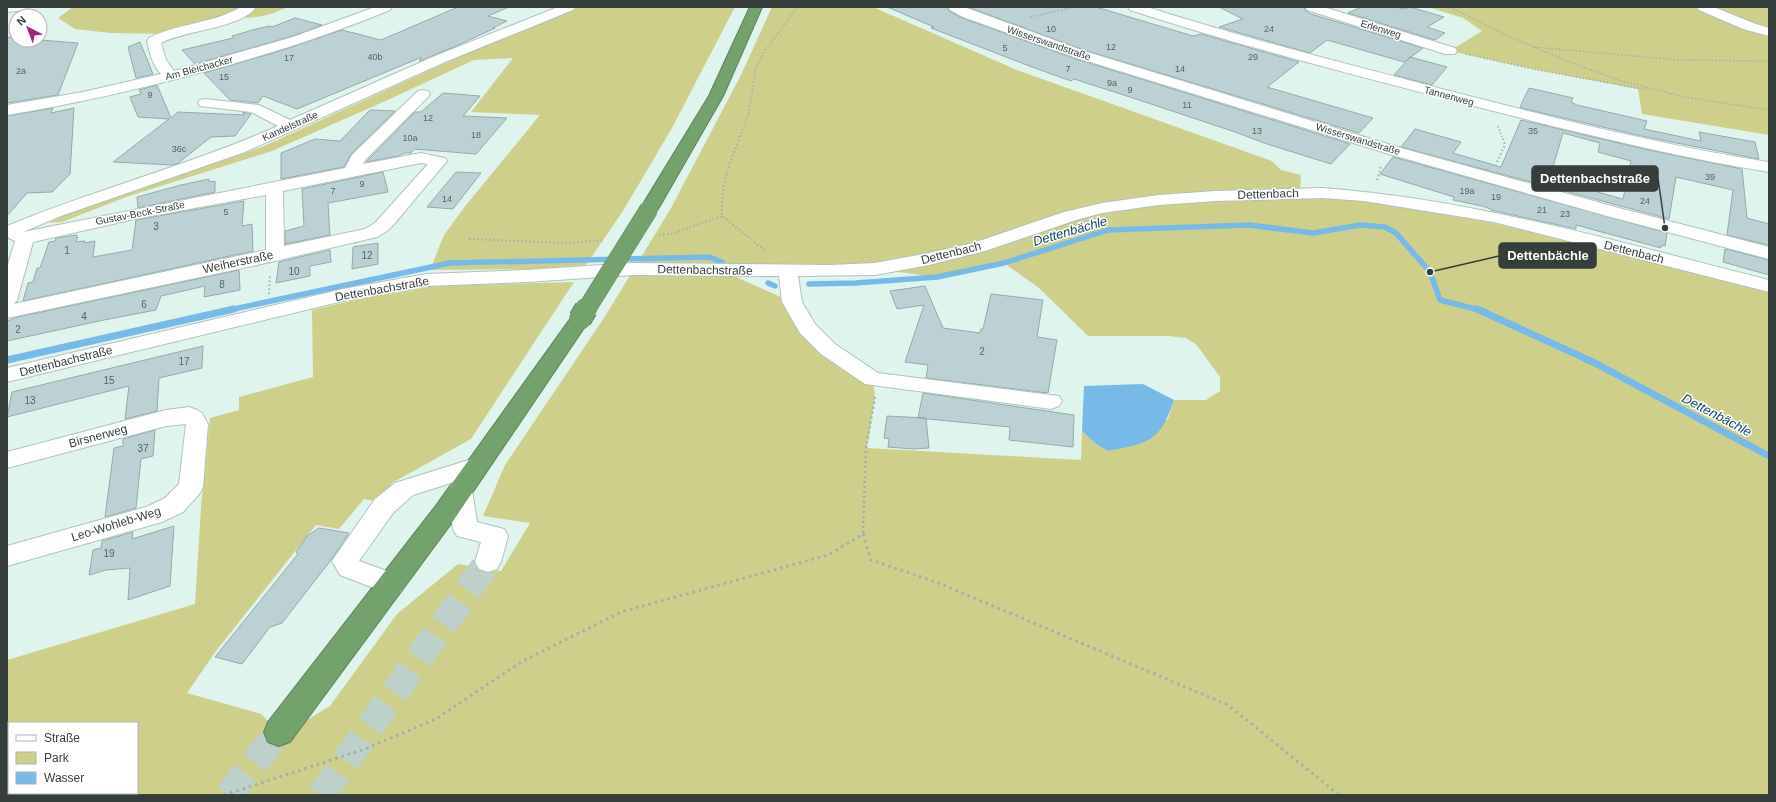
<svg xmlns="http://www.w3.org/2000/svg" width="1776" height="802" viewBox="0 0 1776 802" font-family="Arial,sans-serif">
<rect width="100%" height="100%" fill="#e0f4ee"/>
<path fill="#cfcf8c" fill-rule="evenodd" d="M73 7H288C272 14 253 21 235 16L165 34 110 33 75 29 58 18Z
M579 7H735L672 128 623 211 586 265 540 269 430 270 444 235 466 205 540 115 471 112 513 58 474 60 381 103 272 151 129 196 62 222 49 223 59 217 262 147 487 44Z
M772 7H873L1017 70 1272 161 1281 170 1301 175 1300 192C1333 196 1366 200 1399 205 1524 227 1647 259 1769 290V795H7V660L195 604 201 506 210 418 239 410V397L313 377 312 310 355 300 433 286 574 282 471 439 392 483 378 502 364 499 339 529 316 525 216 651 187 693 261 714 279 732 294 728 330 706 397 614 458 564 501 571 530 523 483 516 505 465 604 318 671 208 741 75ZM1004 263 1039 288 1088 336H1168L1186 338 1196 344 1220 377V391L1206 400H1174L1168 419 1096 444 1082 431 1081 460 867 448 875 397 873 379 807 328 792 302 723 271 875 269 937 277ZM9 723H137V793H9Z
M1428 7H1769V135L1642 114 1638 89 1533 69 1450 51 1482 31 1463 18Z"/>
<path fill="#77bae8" d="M1143 384 1174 400C1160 442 1149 443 1108 451L1096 444 1082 431 1084 386Z"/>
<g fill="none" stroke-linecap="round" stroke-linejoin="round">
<path stroke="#77bae8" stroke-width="5.5" d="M768 283 775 286
M809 284 856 283 937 277 1004 263 1108 230 1249 225 1313 233 1360 225 1385 227 1396 233 1430 272 1440 300 1479 310
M229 310 450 263 709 257 722 262"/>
<path stroke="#77bae8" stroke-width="7" d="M1477 309 1595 363 1769 456
M7 360 234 309"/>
</g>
<path fill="#bcd1d3" stroke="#95a9ac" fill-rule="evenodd" d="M458 7H509L488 16 507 21 493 28H495L456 46 419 61 422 57 297 109 263 96 258 103 230 100 204 73 277 52 342 30 381 40Z
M887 7H947L949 11 962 18 1073 58 1350 144 1331 164 1267 144 1235 132 1139 100 1074 79 1071 81 1032 67 931 28 934 27Z
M968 7H1096L1193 36 1201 34 1299 62 1267 87 1373 118 1359 133 1084 50Z
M1219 7H1304L1306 11 1311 14 1423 48 1404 62 1327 40 1310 53 1219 27 1243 19Z
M1361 7H1396L1403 9 1410 7 1444 17 1427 27 1445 33 1435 40 1348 13Z
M295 18 322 25 293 36 195 64 182 50 233 38 232 36 256 29 270 26 272 27Z
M7 37 16 38V40H40L78 43 58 95 7 103Z
M140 42 153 74 136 78 128 47Z
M1410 57 1447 67 1432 85 1394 75Z
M157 85 171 118 178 112 245 115 242 112 251 114 235 136 211 137 177 164 173 165 113 162 169 119 138 117 130 97 141 94 139 90Z
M1529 88 1573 98 1571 102 1577 105 1647 121 1644 129 1701 141 1699 132 1755 142 1759 159 1646 137 1525 109 1520 107Z
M443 93 480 96 463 116 507 118 476 154 414 149 411 153H405L398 156 366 162 415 112H421Z
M53 108 51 113 74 108 70 174 52 192 27 193 7 216V116Z
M370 110 395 111 351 154 344 167 281 179V153L315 139 340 141Z
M1521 120 1644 149 1742 169 1747 218 1769 224V245L1727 235 1733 190 1676 177 1669 219 1401 147 1415 129 1461 142 1453 153 1501 167ZM1563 133 1600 143 1598 152 1631 161 1623 199 1568 184 1571 175 1552 170Z
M1393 157 1667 233 1665 246 1661 245V248L1576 225V229L1491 210V209L1482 206 1453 200 1454 197 1380 174Z
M383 172 388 192 328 203 330 235 285 244V231L304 226 302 189Z
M456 172 481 173 453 209 427 207Z
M209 179V182L215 181V192L138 208 137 197 181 185Z
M244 201 242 226 252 224 253 251 23 301 28 283 33 282 37 268H40L49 242 55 241 56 238 77 235 76 237H78L76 242 85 241 84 243 95 241 93 257 132 250 136 220Z
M378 243V264L352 269 353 247Z
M1725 249 1769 260V275L1723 262Z
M330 250 331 262 310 266V276L276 283 279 262Z
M239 270 240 290 204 297 205 286 161 296 156 310 104 320 7 341V321L18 317Z
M925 286 943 328 980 333 981 329H983L991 294 1043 300 1037 337 1057 340 1048 393 926 378 928 365 905 362 924 305 897 309 890 291Z
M203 346 202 368 159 378 157 411 125 419 129 386 7 417 12 392Z
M923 393 1074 415 1073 447 1009 440 1010 427 918 418Z
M887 416 926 418 929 448 913 449 888 447 889 439 884 438Z
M155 430 153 456 141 459 136 508 105 517 114 448 123 446V439Z
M174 526 170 586 128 600 130 568 106 570 89 575 93 550 101 548 102 541 133 532 132 539Z
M319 528 349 533 331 560 282 623 270 627 242 664 215 657 298 554 296 552 307 536Z"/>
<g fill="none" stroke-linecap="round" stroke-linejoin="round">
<path stroke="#bed0ca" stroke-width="28" stroke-dasharray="28 14" stroke-linecap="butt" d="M321 795 488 562"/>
<path stroke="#bed0ca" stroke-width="28" stroke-dasharray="28 14" stroke-linecap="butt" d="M228 795 279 732"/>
<g stroke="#afc2bb" stroke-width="2">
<path id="minor" d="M7 7H28L26 10 7 12Z
M241 7H256C242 28 185 30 161 43L166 60 174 71 178 70 293 37 375 7H392L390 10C330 35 269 54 206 71 140 89 74 104 7 115V105L83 92 161 74C152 64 150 54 147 41L149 38C178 23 212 24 241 7Z
M558 7H575L573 10 445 62 245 152 61 216 23 232 345 168 352 155 418 91 423 90 428 91 430 94 428 97 365 160 363 164 421 153 445 158 447 161 395 223 387 231 377 237 271 262 7 318V268L15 241 7 237V226C96 189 190 165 278 126L251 112 200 106 198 103 200 100 205 99 259 105 290 120 435 56ZM421 163 428 164 375 223 365 229 284 246 283 191ZM266 195V250L9 305 14 304 17 300 33 242 135 219Z
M948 7H964L1084 51 1401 148 1619 208 1769 247V259L1607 216 1389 154 1074 57 963 17 950 10Z
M1128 7H1147C1244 38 1343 63 1442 89 1550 117 1659 145 1769 162V172C1658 154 1548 125 1439 97 1336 70 1231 43 1130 10Z
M1305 7H1324L1455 48 1457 51 1455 54H1445L1307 10Z
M1697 7H1714L1753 23 1769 28V36L1743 29 1699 10Z
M1322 188C1474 199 1621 243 1769 280V292L1494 222 1364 201 1322 198 1215 201 1159 205 1102 213 1076 220 985 251 929 265 875 275 798 276 802 302 815 324 835 344 878 373 1059 396 1062 401 1059 406 1051 409 865 384 821 354 800 333 782 302 779 276 633 275 526 282 426 286 343 301 7 382V368L343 289 426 274 526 270 633 263 830 265 875 263 929 253 973 243 1064 212 1102 203 1159 195 1215 191Z
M189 407 197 410 202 413 208 424 203 487 200 493 183 512 162 522 7 566V546L146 507 165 498 179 484 186 424 166 426 7 468V452L166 410Z
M475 458 483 461 487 467 483 473 413 495 393 513 359 561 401 576 405 584 401 592 392 595 340 575 332 561 375 499 395 483Z
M460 481 469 484 472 490 477 522 504 529 508 536 501 562 497 569 488 572 479 569 475 562 481 542 457 536 453 529 448 490 451 484Z"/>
</g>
<g stroke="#5e7f5c" stroke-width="2">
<path id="highway" d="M750 7H762L723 96 658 209 655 213 649 214 643 213 640 209 709 96Z
M580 313 587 315 590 319 453 521 290 742 279 746 268 742 264 732 268 722 435 507 573 315Z"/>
</g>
<path stroke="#a1b1ac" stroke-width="1.5" stroke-dasharray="1.5 2" stroke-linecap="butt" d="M1450 7 1506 35 1572 63 1622 81 1685 97 1769 110
M1030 17 1076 7
M1534 47 1679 60 1769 61
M1466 54 1533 69 1648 90
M1498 126 1502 137
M740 137 749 112 756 68 765 51 797 7"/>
<path stroke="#a1b1ac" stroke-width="2" stroke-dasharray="1.5 2.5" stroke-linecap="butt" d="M740 136C730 164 720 186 722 216L766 251
M1497 162 1505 145 1502 136
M1377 180 1381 166
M659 235 671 234 722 216
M469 239 568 243 604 240
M269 294 270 275"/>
<path stroke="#a1b1ac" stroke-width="2.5" stroke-dasharray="2 3" stroke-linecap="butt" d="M863 528 866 448 875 397"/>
<path stroke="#a1b1ac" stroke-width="3" stroke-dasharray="2.5 4" stroke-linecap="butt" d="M863 534 871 560 936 582 1228 705 1339 795
M224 795 365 749 436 719 521 662 621 612 828 555 863 534V527"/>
<use href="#minor" fill="#fff" fill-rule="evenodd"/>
<use href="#highway" fill="#73a26d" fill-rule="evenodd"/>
<g stroke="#5e7f5c" stroke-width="19" stroke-linecap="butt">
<path id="highway-bridge-far1" d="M586 310 649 209"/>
</g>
<g stroke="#5e7f5c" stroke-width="24" stroke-linecap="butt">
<path id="highway-bridge" d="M580 319 586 309"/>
</g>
<use href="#highway-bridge-far1" stroke="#73a26d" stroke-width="18"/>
<use href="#highway-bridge" stroke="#73a26d" stroke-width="22"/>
</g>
<g text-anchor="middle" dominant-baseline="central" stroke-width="3" stroke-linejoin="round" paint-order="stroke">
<g font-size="9" fill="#586361">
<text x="1051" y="29">10</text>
<text x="1269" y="29">24</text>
<text x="1111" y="47">12</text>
<text x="1005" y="48">5</text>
<text x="375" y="57">40b</text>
<text x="1253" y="57">29</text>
<text x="289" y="58">17</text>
<text x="1068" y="69">7</text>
<text x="1180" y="69">14</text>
<text x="21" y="71">2a</text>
<text x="224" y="77">15</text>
<text x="1112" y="83">9a</text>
<text x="1130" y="90">9</text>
<text x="150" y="95">9</text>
<text x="1187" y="105">11</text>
<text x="428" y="118">12</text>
<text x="1257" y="131">13</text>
<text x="1533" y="131">35</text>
<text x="476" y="135">18</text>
<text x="410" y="138">10a</text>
<text x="179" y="149">36c</text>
<text x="1710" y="177">39</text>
<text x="362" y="184">9</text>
<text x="333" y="191">7</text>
<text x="1467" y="191">19a</text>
<text x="1496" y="197">19</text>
<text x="447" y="199">14</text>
<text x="1645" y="201">24</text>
<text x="1542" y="210">21</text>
<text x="226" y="212">5</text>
<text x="1565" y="214">23</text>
</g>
<g font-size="10" fill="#363e3b" stroke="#fff">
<text transform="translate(1381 29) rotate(17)">Erlenweg</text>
<text transform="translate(1049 43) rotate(19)">Wisserswandstraße</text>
<text transform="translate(199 68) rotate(-15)">Am Bleichacker</text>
<text transform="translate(1449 96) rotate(15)">Tannenweg</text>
<text transform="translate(290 126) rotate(-24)">Kandelstraße</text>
<text transform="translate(1358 139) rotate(17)">Wisserswandstraße</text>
<text transform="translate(140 213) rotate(-11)">Gustav-Beck-Straße</text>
</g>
<g font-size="10" fill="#586361">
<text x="156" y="226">3</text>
<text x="67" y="250">1</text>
<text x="367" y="255">12</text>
<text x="294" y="271">10</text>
<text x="222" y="284">8</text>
<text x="144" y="304">6</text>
<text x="84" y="316">4</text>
<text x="18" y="329">2</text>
<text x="982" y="351">2</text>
<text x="184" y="361">17</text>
<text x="109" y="380">15</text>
<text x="30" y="400">13</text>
<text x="143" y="448">37</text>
<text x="109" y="553">19</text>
</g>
<g font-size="12" fill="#363e3b" stroke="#fff">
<text transform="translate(1268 194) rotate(-2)">Dettenbach</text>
<text transform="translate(1634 252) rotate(14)">Dettenbach</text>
<text transform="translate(951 253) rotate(-14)">Dettenbach</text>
<text transform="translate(238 262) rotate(-12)">Weiherstraße</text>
<text transform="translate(705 270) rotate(1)">Dettenbachstraße</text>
<text transform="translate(382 289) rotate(-10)">Dettenbachstraße</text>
<text transform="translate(66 361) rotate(-14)">Dettenbachstraße</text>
<text transform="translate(98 436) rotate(-15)">Birsnerweg</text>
<text transform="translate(116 524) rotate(-17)">Leo-Wohleb-Weg</text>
</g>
<g font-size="13" font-style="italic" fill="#144766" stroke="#fff">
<text transform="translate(1070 231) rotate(-16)">Dettenbächle</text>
<text transform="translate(1717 415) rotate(28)">Dettenbächle</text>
</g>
</g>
<path fill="none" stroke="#363e3b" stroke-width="1.5" d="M1665 228L1658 178M1430 272L1499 256"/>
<g fill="#363e3b" stroke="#fff" stroke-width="1.5">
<circle cx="1665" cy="228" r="4"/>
<circle cx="1430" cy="272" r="4"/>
</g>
<g fill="#363e3b" stroke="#363e3b" stroke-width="1.5">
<rect x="1532" y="166" width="126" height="25" rx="4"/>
<rect x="1499" y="243" width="97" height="25" rx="4"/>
</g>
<g font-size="13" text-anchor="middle" font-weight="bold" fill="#fff">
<text x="1595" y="183">Dettenbachstraße</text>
<text x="1548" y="260">Dettenbächle</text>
</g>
<rect width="1776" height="802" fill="none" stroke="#363e3b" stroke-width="16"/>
<rect x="8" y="722" width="130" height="72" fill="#ffffff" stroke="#afb2b1"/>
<rect x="16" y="735" width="20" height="6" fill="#ffffff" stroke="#afb2b1"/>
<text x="44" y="742" font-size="12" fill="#363e3b">Straße</text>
<rect x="16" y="752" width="20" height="12" fill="#cfcf8c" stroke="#afb2b1"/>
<text x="44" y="762" font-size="12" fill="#363e3b">Park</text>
<rect x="16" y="772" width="20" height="12" fill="#77bae8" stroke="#afb2b1"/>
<text x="44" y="782" font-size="12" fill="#363e3b">Wasser</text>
<g transform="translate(28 28) rotate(318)"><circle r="19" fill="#ffffff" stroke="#afb2b1"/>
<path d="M0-3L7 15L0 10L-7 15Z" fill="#9c2883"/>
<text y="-6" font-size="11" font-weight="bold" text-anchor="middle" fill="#363e3b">N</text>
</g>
</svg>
